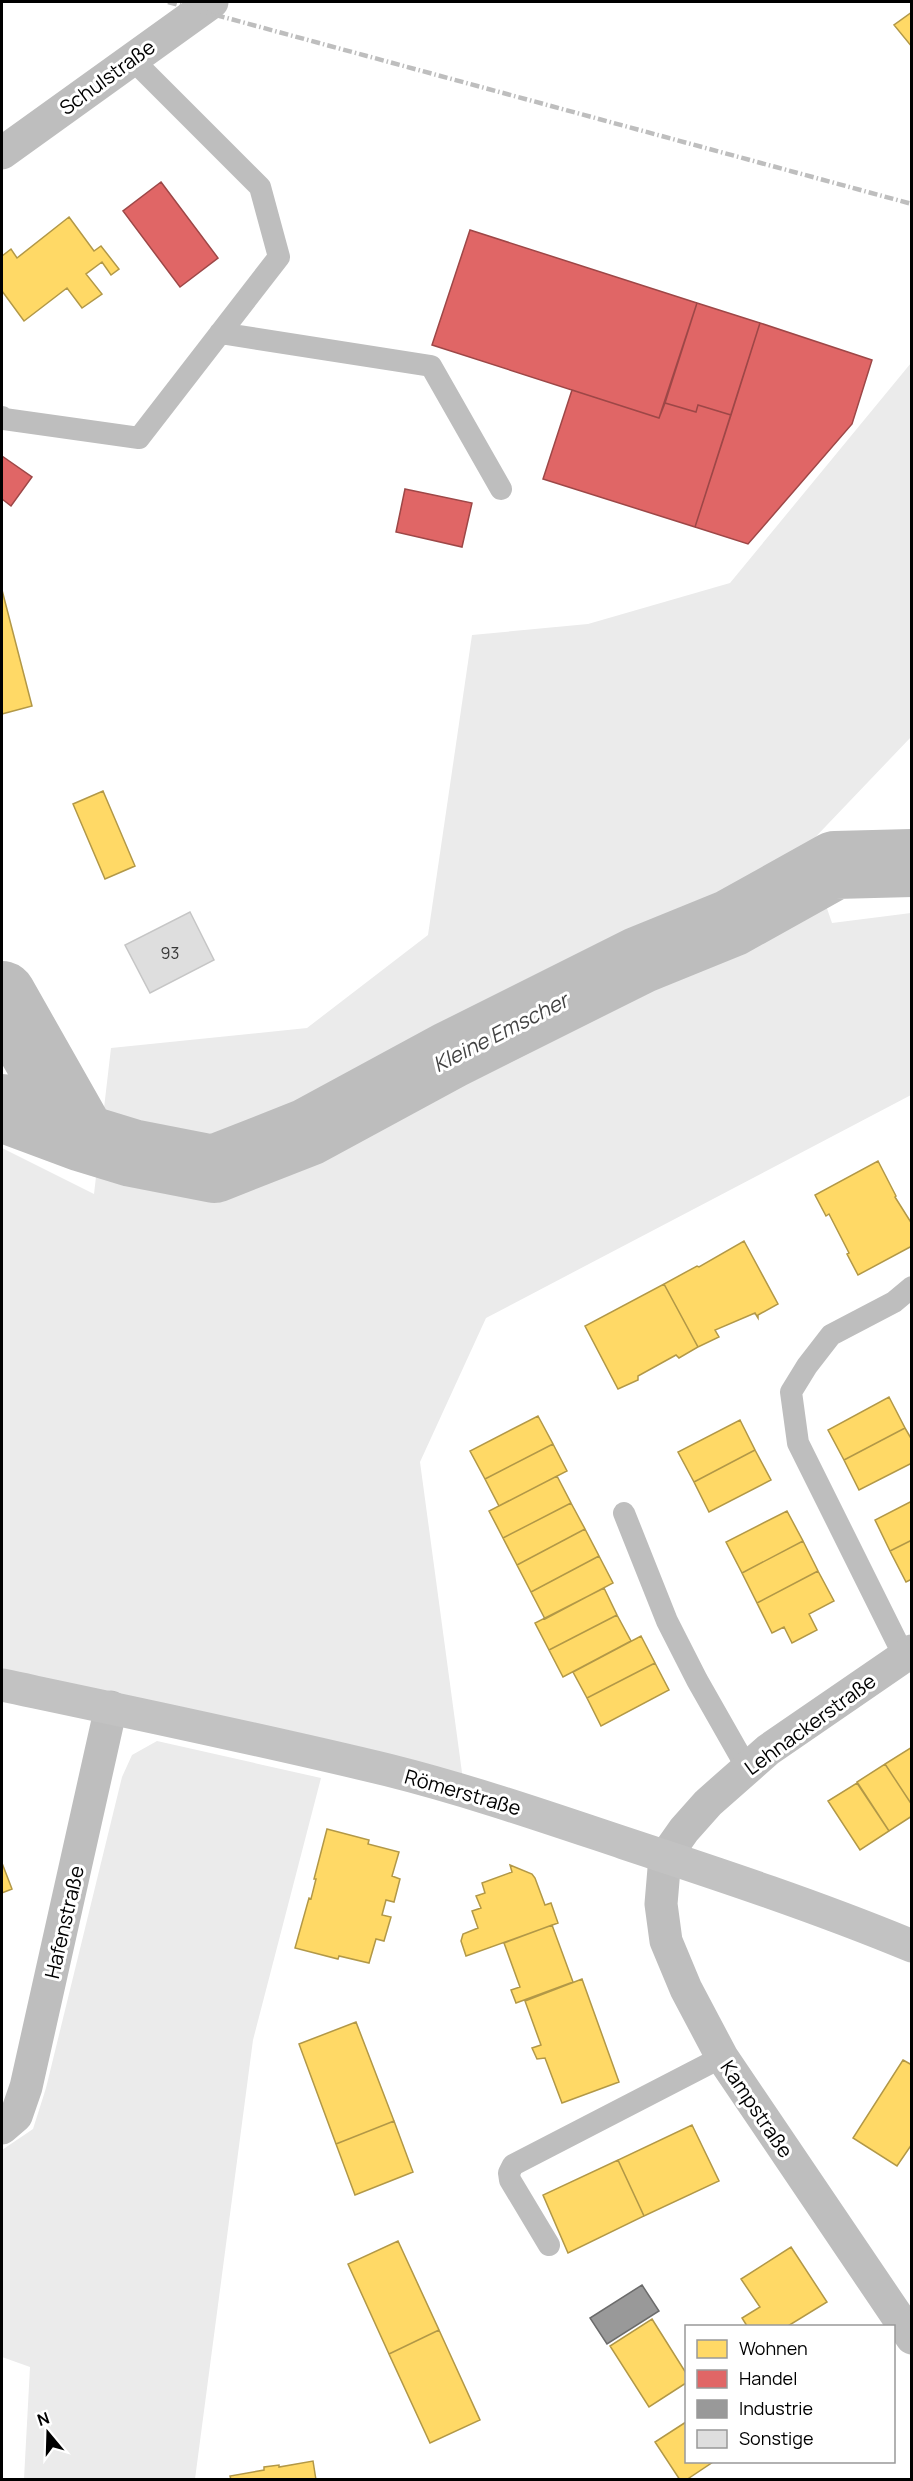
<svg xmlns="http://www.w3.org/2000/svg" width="913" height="2481" viewBox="0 0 913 2481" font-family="Manrope,sans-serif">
<rect width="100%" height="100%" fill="#fff"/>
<path fill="#ebebeb" d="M911 363V737L806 847 832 923 911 913V1095L486 1318 420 1462 463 1780 2 1670V1148L94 1194 111 1048 307 1028 428 935 472 635 588 624 730 583Z
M157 1741 321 1778 253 2040 195 2479H24L30 2367 2 2357V2150L33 2129 46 2088 122 1777 132 1755Z"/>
<path fill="#ffd966" stroke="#b29847" stroke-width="1.5" d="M912 12V47L894 25Z
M69 217 94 251 101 246 119 269 111 275 102 262 86 274 102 294 82 308 67 288 24 321 2 291V256L11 249 17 258Z
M2 590 32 706 2 714Z
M103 791 135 866 105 879 73 804Z
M878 1161 896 1196 895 1197 912 1224V1246L858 1275 847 1254 849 1253 829 1214 826 1216 815 1195Z
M744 1241 778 1304 758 1315V1318L755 1313 715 1330 719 1337 698 1347 664 1284 697 1266 699 1267Z
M664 1284 698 1347 679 1358 676 1355 638 1376V1380L618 1389 585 1326Z
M889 1397 905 1428 844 1460 828 1430Z
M538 1416 553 1444 485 1479 470 1451Z
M740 1420 755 1450 694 1482 678 1452Z
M905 1428 912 1440V1463L859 1490 844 1460Z
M553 1444 567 1471 499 1506 485 1479Z
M755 1450 771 1480 709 1512 694 1482Z
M557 1476 571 1503 503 1538 489 1511Z
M912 1501V1540L890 1551 875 1520Z
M571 1503 585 1529 517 1565 503 1538Z
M787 1511 803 1541 742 1573 726 1542Z
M585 1529 599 1556 531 1592 517 1565Z
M912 1540V1579L906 1582 890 1551Z
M803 1541 818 1571 757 1603 742 1573Z
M599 1556 613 1583 545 1619 531 1592Z
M818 1571 834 1601 809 1614 817 1630 792 1643 784 1627 772 1633 757 1603Z
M604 1588 617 1615 549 1650 535 1623Z
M617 1615 631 1641 563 1677 549 1650Z
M641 1636 655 1663 587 1698 573 1672Z
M655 1663 669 1690 601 1726 587 1698Z
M912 1747V1805L885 1764Z
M885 1764 912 1805V1816L889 1831 857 1782Z
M857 1783 889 1831 860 1850 828 1801Z
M327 1829 369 1840 368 1844 399 1852 392 1876 400 1879 394 1902 386 1900 382 1915 391 1917 384 1941 376 1939 369 1963 339 1956 338 1959 295 1948 309 1898 311 1899 316 1879H314Z
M2 1863 12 1889 2 1893Z
M510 1865 532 1874 535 1878 545 1905 551 1903 558 1923 466 1956 461 1941 463 1934 478 1928 472 1911 481 1908 476 1896 485 1893 482 1883 512 1872Z
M552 1925 573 1982 516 2003 511 1990 520 1987 504 1943Z
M582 1979 619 2082 562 2103 545 2058 537 2059 532 2048 541 2045 525 2001Z
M356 2022 394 2121 336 2144 299 2044Z
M903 2060 912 2065V2144L897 2166 853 2138Z
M394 2121 413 2172 355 2195 336 2144Z
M692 2125 719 2181 644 2216 618 2160Z
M618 2160 644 2216 568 2253 543 2195Z
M398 2241 439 2330 389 2354 348 2264Z
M791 2247 827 2302 788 2326H747L742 2318 760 2307 741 2279Z
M652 2319 686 2373V2383L649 2407 610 2346Z
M439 2330 480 2420 430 2443 389 2354Z
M686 2422V2462H713L686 2480H680L655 2442Z
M313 2461 316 2480H231L230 2476 264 2470V2467L279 2465V2467Z"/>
<path fill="#e06666" stroke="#9d4747" stroke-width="1.5" d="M161 182 218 258 180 287 123 211Z
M470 230 697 303 659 418 432 345Z
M697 303 760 323 731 415 698 405 696 412 665 403Z
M760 323 872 360 852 424 748 544 695 527Z
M572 390 659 418 665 403 696 412 698 405 731 415 695 527 543 479Z
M2 456 32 477 11 506 2 499Z
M405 489 472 503 462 547 396 532Z"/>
<path fill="#999" stroke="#6b6b6b" stroke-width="1.5" d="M642 2285 659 2311 607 2344 590 2318Z"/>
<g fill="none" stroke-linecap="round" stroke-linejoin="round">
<path stroke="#bdbdbd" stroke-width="68" d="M2 995 83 1138
M2 1108 83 1138 132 1153 214 1169 308 1132 450 1055 640 960 731 923 835 865 912 863"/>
</g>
<path fill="#dedede" stroke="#c6c6c6" stroke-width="1.5" d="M190 912 214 960 150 993 125 945Z"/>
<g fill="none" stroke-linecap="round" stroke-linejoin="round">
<path stroke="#bebebe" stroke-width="22" d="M220 333 431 366 501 489
M2 417 4 419 139 438 279 257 260 187 132 59
M624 1513 667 1621 697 1680 747 1768
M904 1656 798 1443 791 1392 807 1366 831 1335 894 1302 912 1287
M549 2245 510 2180 509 2173 513 2165 722 2057"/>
<path stroke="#bebebe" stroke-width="33" d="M2 153 212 2
M912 1651 768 1750 708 1803 684 1830 665 1857 661 1904 666 1941 686 1989 722 2057 912 2338
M2 2128 16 2116 26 2087 111 1707"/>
<path stroke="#c2c2c2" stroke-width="33" d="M2 1685C130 1712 260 1739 388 1770 468 1790 546 1817 624 1843 721 1875 818 1907 912 1946"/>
<path stroke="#bebebe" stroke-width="4.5" stroke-dasharray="9 3 1.5 3" stroke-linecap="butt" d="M168 2 912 204"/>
</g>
<g text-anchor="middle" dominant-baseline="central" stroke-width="6" stroke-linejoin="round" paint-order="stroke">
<g font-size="16" fill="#383838">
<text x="170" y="953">93</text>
</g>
<g font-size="20" fill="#000" stroke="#fff">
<text transform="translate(107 77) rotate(-36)">Schulstraße</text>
<text transform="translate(810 1724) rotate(-36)">Lehnackerstraße</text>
<text transform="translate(463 1792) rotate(16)">Römerstraße</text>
<text transform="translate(64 1922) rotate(-77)">Hafenstraße</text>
<text transform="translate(757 2109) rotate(56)">Kampstraße</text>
</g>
<g font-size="21" font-style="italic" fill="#424242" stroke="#fff">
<text transform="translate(500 1032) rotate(-27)">Kleine Emscher</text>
</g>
</g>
<rect width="913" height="2481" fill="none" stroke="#000000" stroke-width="6"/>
<rect x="685" y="2325" width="210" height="138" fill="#ffffff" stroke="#999999" stroke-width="1.5"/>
<rect x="697" y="2340" width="30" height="18" fill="#ffd966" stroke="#999999" stroke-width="1.5"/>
<text x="739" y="2355" font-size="18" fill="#000000">Wohnen</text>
<rect x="697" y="2370" width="30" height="18" fill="#e06666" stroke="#999999" stroke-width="1.5"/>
<text x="739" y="2385" font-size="18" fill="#000000">Handel</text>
<rect x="697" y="2400" width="30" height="18" fill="#999999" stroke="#999999" stroke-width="1.5"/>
<text x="739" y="2415" font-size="18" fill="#000000">Industrie</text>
<rect x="697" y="2430" width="30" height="18" fill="#dedede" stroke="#999999" stroke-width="1.5"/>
<text x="739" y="2445" font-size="18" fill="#000000">Sonstige</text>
<g transform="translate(48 2433) rotate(341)" stroke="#ffffff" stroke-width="4.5" paint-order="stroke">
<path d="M0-4.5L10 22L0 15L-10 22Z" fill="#000000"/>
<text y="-9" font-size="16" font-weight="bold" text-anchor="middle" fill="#000000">N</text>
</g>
</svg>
